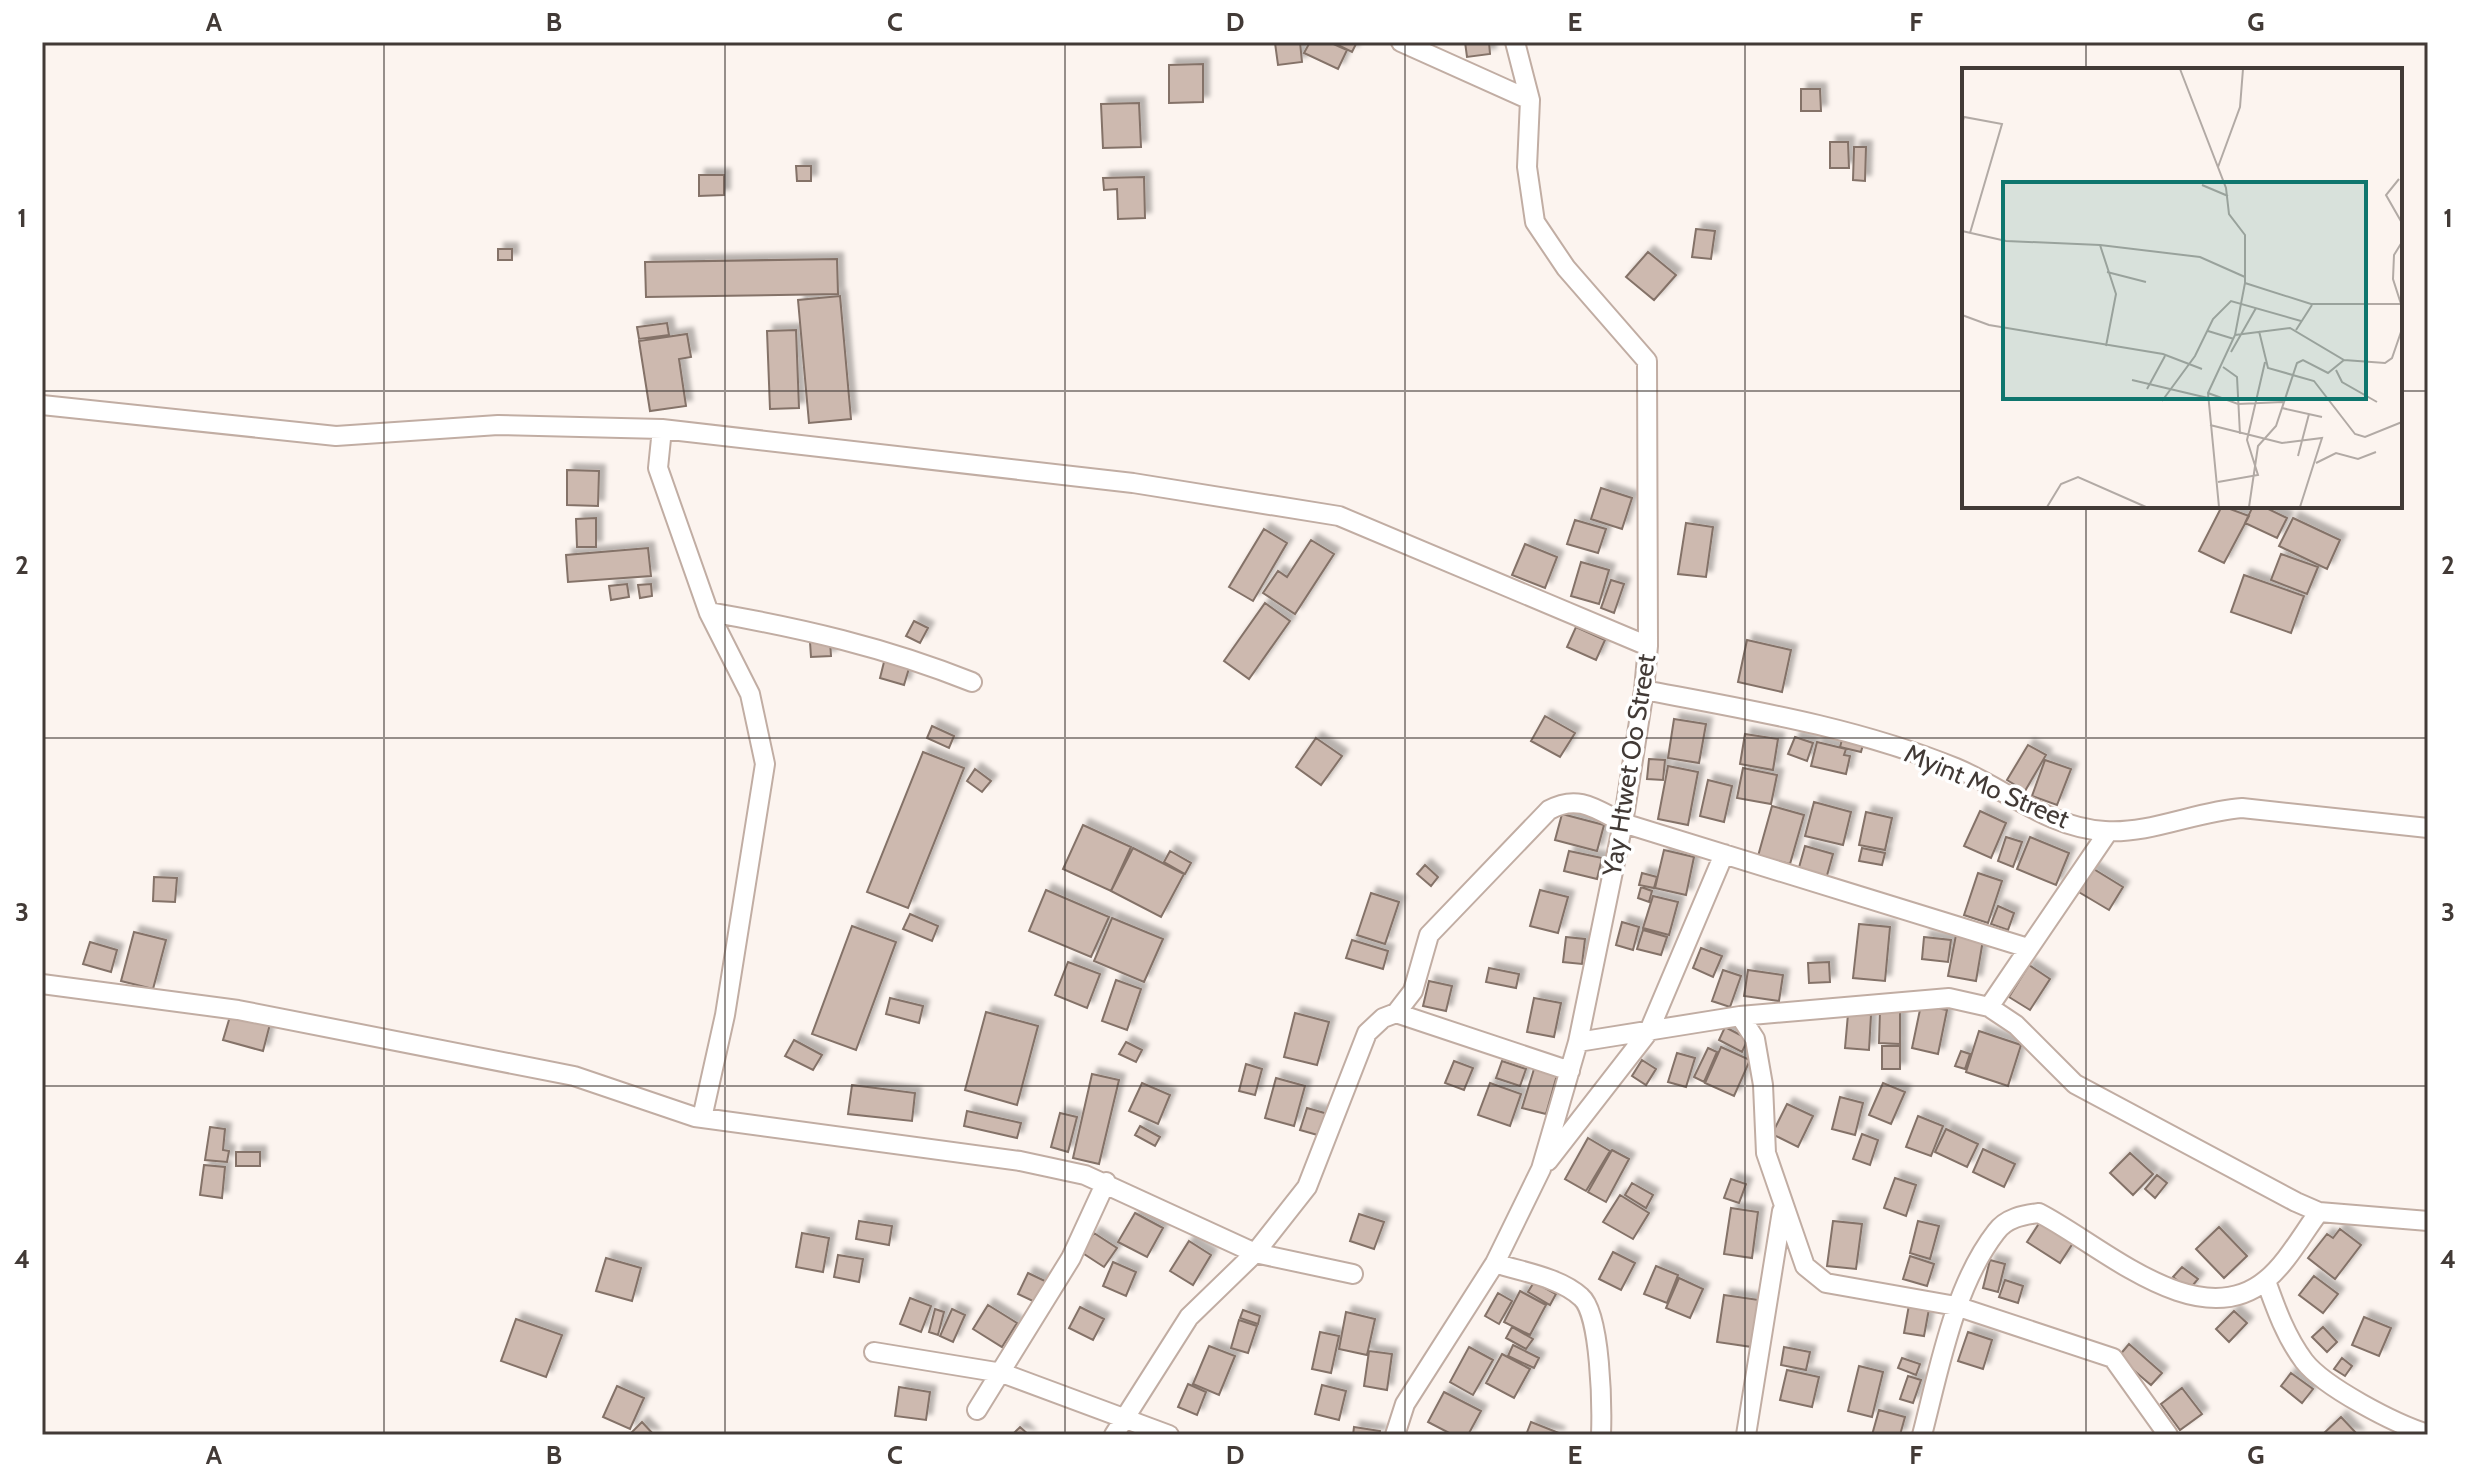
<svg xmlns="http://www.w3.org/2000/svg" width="2470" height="1477" viewBox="0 0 2470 1477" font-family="Cabin,sans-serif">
<defs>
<filter id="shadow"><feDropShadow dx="6" dy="-6" stdDeviation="2" flood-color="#0004"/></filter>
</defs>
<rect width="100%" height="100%" fill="#fcf4ef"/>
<path fill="#cdb9af" stroke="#847268" stroke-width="2" filter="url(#shadow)" d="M1300 42 1302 62 1278 65 1275 43Z
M1310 42H1329L1347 50 1338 69 1304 53Z
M1332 42H1357L1352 52Z
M1465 42H1489L1490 54 1467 57Z
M1203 64V102L1169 103V65Z
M1801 89H1820L1821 111H1801Z
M1139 103 1141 147 1103 148 1101 104Z
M1830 142H1848L1849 168H1830Z
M1854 147H1866L1865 181 1853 180Z
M796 166H811V181H797Z
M699 175H724V195L699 196Z
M1144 177 1145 218 1118 219 1117 189 1104 190 1103 178Z
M1696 229 1715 231 1711 259 1692 257Z
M498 249H512V260H498Z
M1648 252 1676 275 1654 300 1626 277Z
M837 259 838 294 646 297 645 262Z
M840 296 851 419 809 423 798 300Z
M667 323 669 335 639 339 637 327Z
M796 330 799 408 770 409 767 331Z
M687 334 691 357 679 359 686 406 650 411 639 341Z
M567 470 599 471 598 506 567 505Z
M1601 488 1632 498 1622 529 1591 519Z
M2222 506 2249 516 2224 563 2199 551Z
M2253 506H2262L2287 518 2277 538 2245 523Z
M596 518V547H577L576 519Z
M2293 518 2340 540 2327 569 2279 546Z
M1575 520 1606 529 1598 553 1567 544Z
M1686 523 1713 527 1706 577 1678 574Z
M1264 529 1287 543 1253 601 1229 587Z
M1311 540 1334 554 1295 614 1263 593 1278 571 1287 577Z
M1525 544 1557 557 1545 588 1512 575Z
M648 548 651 576 568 582 566 555Z
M2281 554 2318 567 2307 594 2271 580Z
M1581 562 1609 570 1599 604 1571 596Z
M2244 575 2304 596 2291 633 2231 612Z
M1611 580 1624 584 1614 613 1601 608Z
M627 584 629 597 611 600 609 586Z
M651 584 652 596 640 598 638 585Z
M1265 603 1290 621 1249 679 1224 661Z
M914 621 928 628 920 643 906 636Z
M1576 627 1605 640 1596 660 1567 647Z
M1747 640 1791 650 1782 692 1738 682Z
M830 641 831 656 811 657 810 642Z
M885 658 910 665 904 685 880 678Z
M1545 716 1575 733 1560 757 1531 741Z
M1674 719 1706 724 1699 763 1668 758Z
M932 726 954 736 949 748 927 738Z
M1745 734 1778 739 1773 770 1740 764Z
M1843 736 1864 741 1861 752 1840 747Z
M1795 737 1813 743 1807 761 1788 754Z
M1316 738 1342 756 1321 785 1296 767Z
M1817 742 1846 749 1844 755 1850 756 1846 774 1811 766Z
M2028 745 2046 755 2025 791 2007 780Z
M923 752 964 768 908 908 867 892Z
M1649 759 1665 760 1663 780 1647 779Z
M2045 760 2071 769 2057 805 2032 796Z
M1668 766 1698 772 1688 825 1658 819Z
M1743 768 1777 775 1771 804 1737 798Z
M975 769 991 781 982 792 967 781Z
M1708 780 1732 786 1724 822 1700 816Z
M1814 802 1851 812 1843 845 1805 836Z
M1772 806 1804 815 1790 864 1758 856Z
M1980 811 2006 823 1991 858 1964 846Z
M1866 812 1892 818 1885 850 1859 845Z
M1562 814 1604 825 1597 851 1555 840Z
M1083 825 1131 847 1111 891 1063 869Z
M2006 837 2022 842 2013 867 1998 861Z
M2030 837 2069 853 2056 885 2017 869Z
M1805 846 1833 854 1826 879 1798 871Z
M1133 848 1184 874 1161 917 1111 891Z
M1862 848 1885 853 1882 865 1859 861Z
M1664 850 1694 857 1686 895 1655 888Z
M1170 851 1191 863 1185 874 1164 862Z
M1569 851 1602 858 1597 879 1564 871Z
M1425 865 1438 877 1431 886 1417 874Z
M2092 868 2123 887 2109 910 2077 891Z
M1642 873 1657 877 1654 888 1639 885Z
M1978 873 2002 881 1988 923 1964 915Z
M154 877 177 878 175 902 153 901Z
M1641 887 1652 891 1649 902 1638 898Z
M1046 890 1109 917 1091 957 1029 931Z
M1540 890 1568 897 1558 933 1530 926Z
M1371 893 1399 902 1385 944 1357 935Z
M1653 896 1678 902 1669 935 1643 928Z
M1998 906 2014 913 2008 930 1991 924Z
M910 914 938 926 932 941 903 929Z
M1112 918 1163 939 1144 982 1094 961Z
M1622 922 1639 927 1633 950 1616 945Z
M1859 924 1890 927 1885 981 1853 978Z
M852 926 896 942 856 1050 812 1034Z
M1643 930 1667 937 1661 955 1637 949Z
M134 932 166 940 153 989 121 981Z
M1956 935 1983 940 1976 981 1948 976Z
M1566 937 1585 939 1582 964 1563 962Z
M1924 937 1951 940 1948 962 1922 959Z
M1352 940 1388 951 1383 969 1346 958Z
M90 942 117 950 111 972 83 964Z
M1701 948 1722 956 1713 977 1693 968Z
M1068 962 1100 974 1087 1008 1055 995Z
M1829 962 1830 982 1809 983 1808 963Z
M2029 965 2050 979 2030 1010 2009 997Z
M1489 968 1519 974 1516 988 1486 982Z
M1723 970 1741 976 1730 1007 1712 1001Z
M1748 970 1783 975 1779 1001 1744 996Z
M1116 980 1141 989 1127 1030 1102 1021Z
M1429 981 1452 986 1446 1011 1423 1006Z
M890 998 923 1006 919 1023 886 1014Z
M1534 998 1561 1003 1554 1037 1527 1032Z
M1921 1005 1947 1010 1938 1054 1912 1048Z
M1880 1009H1900V1044L1879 1043Z
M986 1012 1038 1026 1017 1105 965 1090Z
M231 1013 270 1024 263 1051 223 1040Z
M1295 1013 1329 1022 1317 1065 1284 1057Z
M1848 1014 1871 1015 1869 1050 1845 1048Z
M1725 1027 1748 1039 1742 1052 1719 1040Z
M1979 1031 2021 1045 2008 1086 1966 1072Z
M794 1040 822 1055 813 1070 785 1056Z
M1126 1042 1142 1050 1136 1062 1119 1054Z
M1882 1046H1900V1069H1882Z
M1721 1047 1750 1060 1734 1096 1705 1083Z
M1708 1048 1717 1052 1704 1082 1694 1077Z
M1961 1051 1970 1054 1965 1069 1955 1066Z
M1677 1053 1695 1058 1686 1087 1668 1082Z
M1642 1060 1656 1069 1646 1085 1632 1076Z
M1454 1061 1473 1068 1464 1090 1445 1083Z
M1502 1061 1526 1069 1520 1086 1496 1078Z
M1246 1064 1262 1069 1255 1095 1239 1091Z
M1534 1069 1557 1075 1546 1114 1522 1108Z
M1092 1074 1119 1080 1099 1164 1073 1158Z
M1276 1078 1305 1086 1294 1126 1265 1118Z
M1142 1083 1170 1095 1158 1124 1129 1111Z
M1490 1083 1521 1094 1510 1126 1478 1115Z
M1883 1083 1905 1092 1891 1124 1869 1115Z
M852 1085 915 1093 912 1121 848 1114Z
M1840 1097 1863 1103 1855 1135 1832 1129Z
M1787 1104 1813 1116 1798 1147 1772 1134Z
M1307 1108 1328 1114 1321 1136 1300 1130Z
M967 1111 1021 1123 1017 1138 964 1126Z
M1060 1113 1077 1117 1068 1152 1051 1147Z
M1918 1116 1943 1126 1931 1156 1906 1147Z
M1140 1126 1160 1137 1155 1146 1135 1135Z
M210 1127 225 1129 223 1150 229 1151 227 1162 205 1160Z
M1946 1129 1978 1144 1967 1167 1935 1152Z
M1862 1134 1878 1140 1870 1165 1853 1159Z
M1588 1138 1610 1151 1586 1191 1565 1179Z
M1983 1149 2015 1164 2004 1187 1973 1172Z
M1612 1150 1629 1159 1606 1202 1588 1192Z
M236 1152H260V1166H236Z
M2130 1153 2153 1174 2133 1195 2110 1173Z
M204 1165 225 1167 222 1198 200 1195Z
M2157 1175 2167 1183 2155 1198 2145 1189Z
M1895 1178 1916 1185 1906 1216 1884 1208Z
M1731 1179 1746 1184 1739 1203 1724 1198Z
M1632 1183 1653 1195 1646 1208 1625 1195Z
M1620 1195 1649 1213 1633 1239 1603 1222Z
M1731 1208 1758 1212 1752 1258 1724 1254Z
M1135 1213 1163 1228 1147 1257 1118 1242Z
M1359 1214 1384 1222 1374 1249 1350 1241Z
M859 1221 892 1226 889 1245 856 1239Z
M1833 1221 1862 1224 1856 1269 1827 1266Z
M1918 1221 1939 1226 1930 1259 1910 1253Z
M2040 1222 2073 1243 2060 1263 2027 1242Z
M2219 1227 2247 1256 2224 1278 2196 1249Z
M2340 1229 2361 1245 2335 1279 2308 1258 2327 1234 2333 1238Z
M802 1233 829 1238 823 1272 796 1267Z
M1094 1233 1117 1248 1104 1267 1081 1252Z
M1189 1241 1211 1255 1193 1285 1170 1271Z
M1613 1252 1635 1263 1621 1290 1599 1279Z
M838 1255 863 1259 859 1282 834 1277Z
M1910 1256 1934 1264 1927 1286 1903 1279Z
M606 1258 641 1268 632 1301 596 1291Z
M1990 1260 2005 1264 1998 1292 1983 1288Z
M1113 1262 1136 1272 1126 1296 1103 1286Z
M1656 1266 1678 1275 1667 1303 1644 1294Z
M2182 1267 2198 1279 2189 1290 2173 1277Z
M1028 1273 1047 1282 1037 1303 1018 1294Z
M2314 1276 2338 1294 2323 1313 2299 1295Z
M1679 1278 1703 1289 1690 1318 1666 1308Z
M2005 1280 2023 1286 2018 1303 1999 1297Z
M1534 1282 1556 1294 1550 1305 1528 1292Z
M1520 1291 1546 1305 1530 1335 1504 1322Z
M1498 1293 1512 1301 1499 1324 1485 1316Z
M1724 1295 1759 1300 1752 1347 1717 1342Z
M910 1298 931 1306 921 1332 900 1324Z
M988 1305 1017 1323 1002 1347 973 1329Z
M1909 1305 1929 1309 1924 1336 1904 1333Z
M1080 1307 1104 1319 1093 1340 1069 1328Z
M935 1309 944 1312 938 1335 929 1332Z
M952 1309 965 1315 953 1342 940 1336Z
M1243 1310 1260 1316 1258 1324 1240 1318Z
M2234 1311 2247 1323 2229 1342 2216 1329Z
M1346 1312 1375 1319 1367 1355 1339 1349Z
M2364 1317 2391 1328 2379 1356 2352 1345Z
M516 1319 562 1335 546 1377 501 1361Z
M1239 1320 1257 1326 1248 1353 1231 1348Z
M1512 1327 1533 1339 1526 1349 1506 1338Z
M2323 1327 2337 1342 2327 1352 2312 1337Z
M1320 1332 1339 1336 1331 1373 1312 1369Z
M1968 1332 1992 1340 1983 1369 1958 1361Z
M2129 1344 2162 1373 2151 1385 2118 1357Z
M1513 1345 1539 1358 1534 1368 1508 1356Z
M1209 1346 1235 1356 1219 1395 1193 1384Z
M1469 1347 1493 1360 1473 1395 1450 1382Z
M1784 1347 1810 1352 1806 1370 1781 1365Z
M1369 1351 1392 1354 1387 1390 1364 1386Z
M1502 1354 1530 1369 1514 1398 1486 1383Z
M1902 1358 1920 1364 1916 1375 1898 1368Z
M2342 1358 2352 1366 2345 1376 2334 1369Z
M1859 1366 1883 1372 1872 1417 1848 1411Z
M1787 1370 1819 1377 1812 1407 1780 1400Z
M2291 1373 2313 1389 2302 1403 2281 1386Z
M1908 1376 1921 1380 1913 1403 1900 1399Z
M1188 1384 1206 1392 1197 1415 1178 1407Z
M1322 1385 1346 1391 1339 1420 1315 1414Z
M617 1386 644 1398 630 1429 603 1417Z
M899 1387 930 1392 926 1420 895 1416Z
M2182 1388 2202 1414 2180 1430 2161 1404Z
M1444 1392 1481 1411 1468 1435H1453L1428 1422Z
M1879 1410 1905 1417 1900 1435H1872Z
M2341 1417 2358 1435H2322Z
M642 1422 654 1435 630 1434Z
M1531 1422 1559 1433 1558 1435H1526Z
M1020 1427 1029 1435 1014 1433Z
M1354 1427 1380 1431 1379 1435H1353Z"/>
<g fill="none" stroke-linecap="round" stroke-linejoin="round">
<g stroke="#c1ada3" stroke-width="22">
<path id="minor" d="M1401 42 1530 100
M42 405 336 436 498 425 662 429 1133 483 1339 516 1648 646
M662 429 658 468 709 613 750 694 765 764 725 1015 702 1118
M709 612C801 628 884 647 972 682
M1644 690C1750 710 1855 727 1956 768 2006 789 2049 828 2105 831 2151 834 2197 811 2242 808L2428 828
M42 984 238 1010 574 1076 695 1117 1020 1161 1085 1175 1255 1253 1353 1274
M1989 1007 2108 832
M1396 1013 1570 1071
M1740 1016 1755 1039 1763 1085 1766 1153 1805 1266 1826 1283 1956 1306 2113 1358 2168 1435
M1578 1042 1740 1016 1949 998 1989 1007 2016 1025 2075 1084 2296 1202 2319 1212 2428 1221
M1548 1161 1649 1031 1724 854
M1495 1263C1522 1272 1559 1277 1581 1297 1601 1314 1602 1408 1601 1435
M2266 1281C2276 1309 2286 1337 2304 1361 2324 1387 2395 1424 2428 1434
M874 1352 1002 1373 1169 1435
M977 1410 1071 1258 1106 1182
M1114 1435 1189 1317 1255 1253 1307 1187 1367 1033 1383 1018 1396 1013 1413 991 1429 935 1549 810C1578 794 1596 809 1623 823L2028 948
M1395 1435 1405 1404 1495 1263 1541 1169 1578 1042 1623 823 1644 690 1648 646 1647 361 1566 268 1535 222 1527 167 1530 100 1515 42
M1746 1435 1782 1211
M1922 1435C1939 1370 1954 1286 1996 1232 2006 1218 2023 1215 2039 1213 2100 1244 2198 1337 2266 1280 2287 1263 2303 1233 2319 1212"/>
</g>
<use href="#minor" stroke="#fff" stroke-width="18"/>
</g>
<path fill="none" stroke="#423a36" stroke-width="2" stroke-opacity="0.55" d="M384 42V1435M725 42V1435M1065 42V1435M1405 42V1435M1745 42V1435M2086 42V70M42 391H1964M2400 391H2428M2086 506V1435M42 738H2428M42 1086H2428"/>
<g text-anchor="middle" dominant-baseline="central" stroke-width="7" stroke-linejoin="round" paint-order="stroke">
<g font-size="26" fill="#423a36" stroke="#fff">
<text transform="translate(1629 765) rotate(-81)">Yay Htwet Oo Street</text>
<text transform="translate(1987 786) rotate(23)">Myint Mo Street</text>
</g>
</g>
<g transform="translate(1962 68)">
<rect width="440" height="440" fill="#fcf4ef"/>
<path fill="none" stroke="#b2aaa5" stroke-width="2" d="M218 1 264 120 267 146 283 167V215L273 267 246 325 257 439M0 56 2 49 40 56 8 165M256 99 278 39 281 1M437 111 424 127 440 155M240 117 266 128M0 163 44 173 138 177 238 189 283 209M138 177 154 226 144 278M145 204 184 214M283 215 349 236H439M439 236 431 211 432 187 440 174M0 247 27 257 201 286 240 301M334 262 350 237M246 263 272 271M297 263 306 300 352 313 393 366 403 369 440 354M273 267 328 260 382 292 423 295 430 290 440 261M269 284 294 240M261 299 275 309 278 366M374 302 380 314 415 334M170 312 246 330M185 321 203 288M246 325 276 336 321 334M200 333 233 288 251 251 269 233 339 253M320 340 360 349M248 357 320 375 360 370 338 439M336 388 347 346M354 395 374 385 396 391 414 384M256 414 296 407 285 372 303 294M85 439 99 416 116 409 184 439M287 439 296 378 314 358 335 295 341 292 366 305 382 292"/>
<path fill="#0f766e" fill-opacity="0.15" stroke="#0f766e" stroke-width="4" d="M41 114H404V331H41Z"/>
<rect width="440" height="440" fill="none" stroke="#423a36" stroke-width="4"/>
</g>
<rect width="2470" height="1477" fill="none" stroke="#ffffff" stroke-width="88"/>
<rect x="44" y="44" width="2382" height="1389" fill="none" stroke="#423a36" stroke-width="3"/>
<g font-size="26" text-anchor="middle" font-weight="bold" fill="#423a36">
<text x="214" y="31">A</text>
<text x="554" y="31">B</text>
<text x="895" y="31">C</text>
<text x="1235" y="31">D</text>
<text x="1575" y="31">E</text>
<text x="1916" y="31">F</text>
<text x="2256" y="31">G</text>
<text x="22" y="227">1</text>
<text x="2448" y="227">1</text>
<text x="22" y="574">2</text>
<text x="2448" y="574">2</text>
<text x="22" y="921">3</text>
<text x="2448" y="921">3</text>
<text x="22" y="1268">4</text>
<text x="2448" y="1268">4</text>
<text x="214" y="1464">A</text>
<text x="554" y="1464">B</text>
<text x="895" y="1464">C</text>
<text x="1235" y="1464">D</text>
<text x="1575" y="1464">E</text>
<text x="1916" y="1464">F</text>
<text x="2256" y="1464">G</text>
</g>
</svg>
